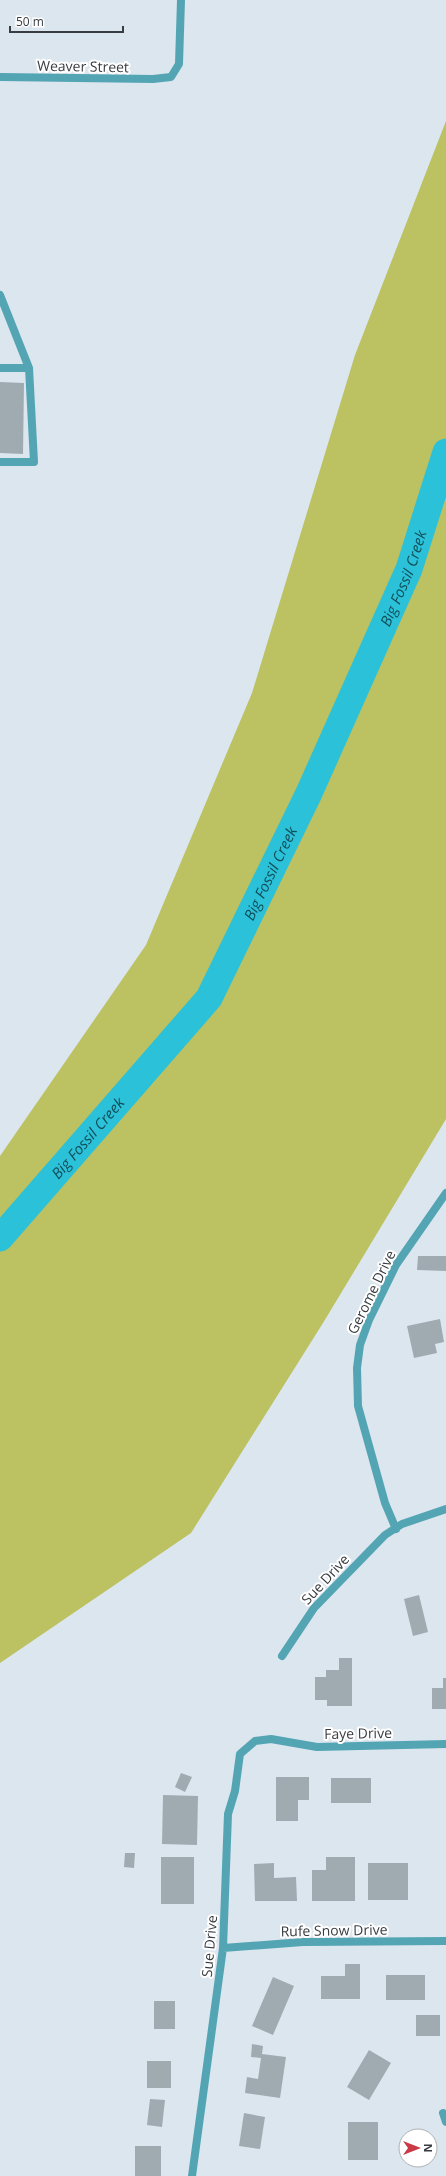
<svg xmlns="http://www.w3.org/2000/svg" width="446" height="2176" viewBox="0 0 446 2176" font-family="'Open Sans',sans-serif">
<rect width="100%" height="100%" fill="#dce6ee"/>
<path fill="#bcc161" d="M446 121V1119L323 1323 191 1533 0 1663V1156L146 945 252 693 355 355Z"/>
<g fill="none" stroke-linecap="round" stroke-linejoin="round">
<path stroke="#2bc1d9" stroke-width="27" id="s1" d="M0 1238 209 998 309 793 409 569 446 452"/>
</g>
<path fill="#a0aab1" d="M0 382 24 383 23 454 0 453Z
M418 1256H446V1271L417 1270Z
M440 1319 444 1342 435 1344 437 1353 414 1358 407 1326Z
M419 1595 428 1632 413 1636 404 1599Z
M339 1658H352V1706H327V1700H315V1677H326V1670H339Z
M443 1678H446V1709H432V1688H443Z
M181 1773 192 1777 185 1792 175 1787Z
M276 1777H309V1800H298V1821H276Z
M331 1778H371V1803H331Z
M163 1795 198 1796 197 1845 162 1844Z
M125 1853H135L134 1868 124 1867Z
M161 1857H194V1904H161Z
M326 1857H355V1901H312V1870H326Z
M274 1863V1878L296 1877 297 1901H255L254 1864Z
M368 1863H408V1900H368Z
M345 1964H360V1999H321V1976H345Z
M386 1975H425V2000H386Z
M273 1977 294 1986 273 2035 252 2026Z
M154 2001H175V2029H154Z
M416 2015H440V2036H416Z
M252 2044 263 2046 262 2054 286 2057 280 2098 245 2093 247 2077 258 2079 261 2058 251 2057Z
M369 2050 391 2063 369 2100 347 2087Z
M147 2061H171V2088H147Z
M150 2099 165 2100 162 2127 147 2125Z
M244 2113 265 2117 260 2149 239 2146Z
M348 2122H378V2160H348Z
M135 2146H161V2176H135Z"/>
<g fill="none" stroke-linecap="round" stroke-linejoin="round">
<path stroke="#54a5b4" stroke-width="8" d="M0 295 29 368
M0 368H29L34 462H0"/>
<path stroke="#54a5b4" stroke-width="8" d="M0 77 153 79 171 77 179 64 181 0
M396 1529 385 1503 358 1406 357 1368 360 1345 369 1320 396 1265 446 1193
M282 1656 314 1608 385 1535 402 1524 446 1509
M223 1948 303 1942 446 1941
M443 2113 446 2122
M192 2176 223 1948 228 1814 235 1791 240 1754 255 1741 271 1739 317 1747 446 1744"/>
</g>
<g text-anchor="middle" dominant-baseline="central" stroke-width="4" stroke-linejoin="round" paint-order="stroke">
<g font-size="14" fill="#393d41" stroke="#fff">
<text transform="translate(83 66) rotate(1)">Weaver Street</text>
<text transform="translate(371 1292) rotate(-64)">Gerome Drive</text>
<text transform="translate(325 1579) rotate(-47)">Sue Drive</text>
<text transform="translate(358 1733) rotate(-1)">Faye Drive</text>
<text transform="translate(334 1930) rotate(-1)">Rufe Snow Drive</text>
<text transform="translate(209 1946) rotate(-85)">Sue Drive</text>
</g>
<g font-size="15" font-style="italic" fill="#124e58" stroke="#fff">
<text stroke="none"><textPath href="#s1" startOffset="781">Big Fossil Creek</textPath></text>
<text stroke="none"><textPath href="#s1" startOffset="457">Big Fossil Creek</textPath></text>
<text stroke="none"><textPath href="#s1" startOffset="133">Big Fossil Creek</textPath></text>
</g>
</g>
<g transform="translate(418 2148) rotate(90)"><circle r="19" fill="#ffffff" stroke="#b0b1b3"/>
<path d="M0-3L7 15L0 10L-7 15Z" fill="#c93946"/>
<text y="-6" font-size="11" font-weight="bold" text-anchor="middle" fill="#393d41">N</text>
</g>
<path d="M10 26v6h113v-6" fill="none" stroke="#393d41" stroke-width="2"/>
<text x="16" y="26" font-size="12" fill="#393d41" stroke="#ffffff" stroke-width="3" paint-order="stroke">50 m</text>
</svg>
